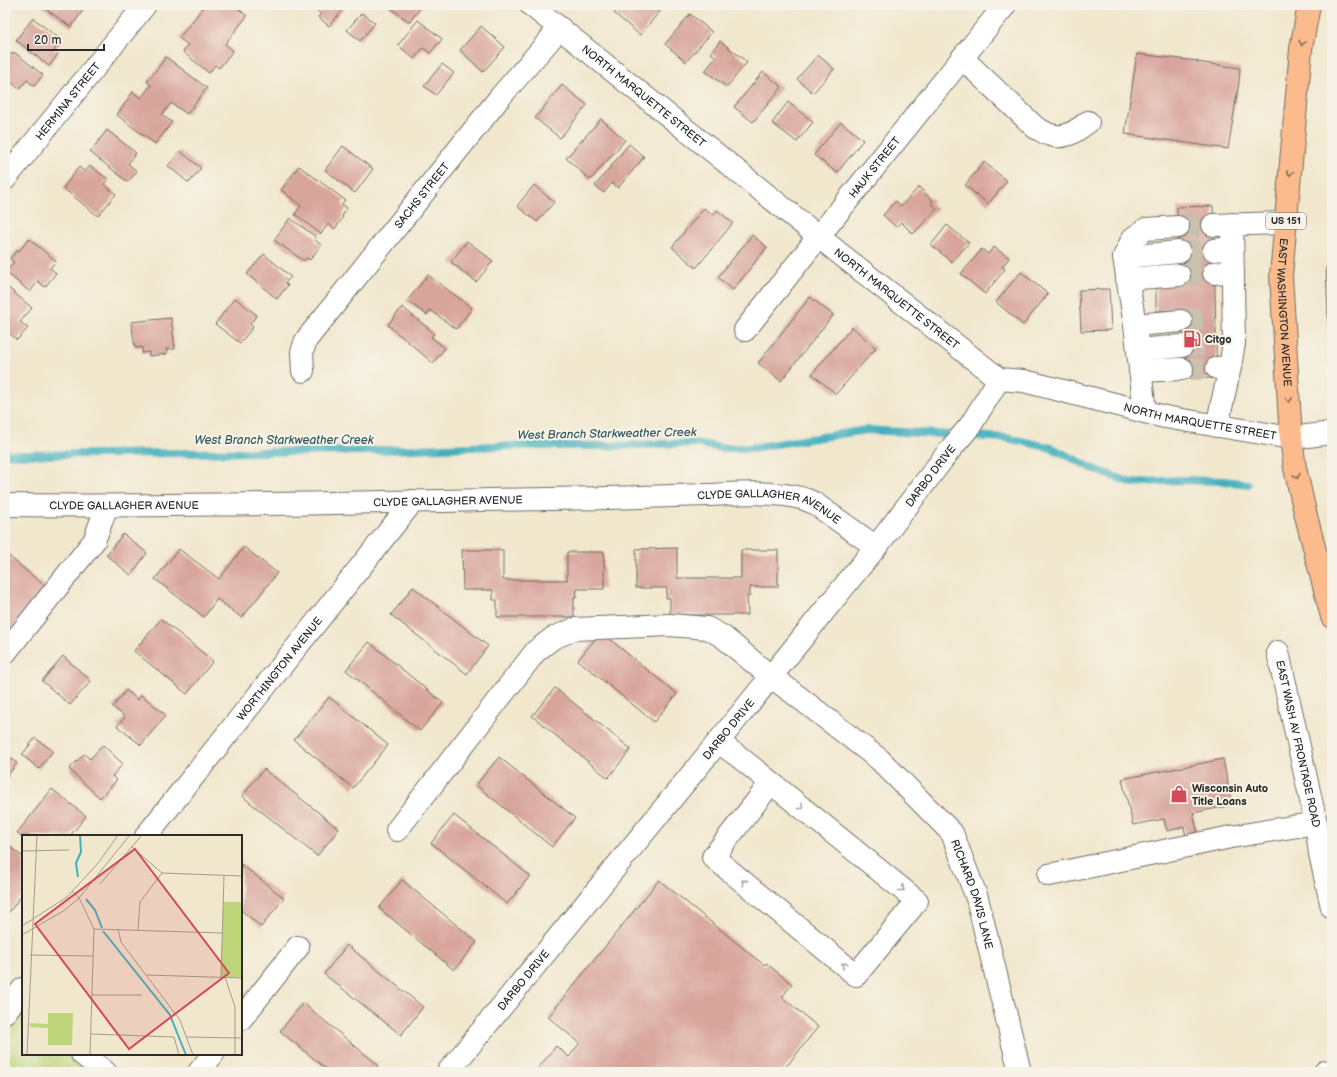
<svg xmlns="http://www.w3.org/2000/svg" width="1337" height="1077" viewBox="0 0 1337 1077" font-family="'Balsamiq Sans',sans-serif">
<defs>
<pattern id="park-dots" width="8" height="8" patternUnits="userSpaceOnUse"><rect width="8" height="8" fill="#bcd579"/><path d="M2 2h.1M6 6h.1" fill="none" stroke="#a2b769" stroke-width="1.8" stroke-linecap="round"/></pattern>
</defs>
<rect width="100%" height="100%" fill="#f7f3e8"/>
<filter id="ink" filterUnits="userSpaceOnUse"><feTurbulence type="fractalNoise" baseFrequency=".025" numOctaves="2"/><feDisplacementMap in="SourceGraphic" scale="8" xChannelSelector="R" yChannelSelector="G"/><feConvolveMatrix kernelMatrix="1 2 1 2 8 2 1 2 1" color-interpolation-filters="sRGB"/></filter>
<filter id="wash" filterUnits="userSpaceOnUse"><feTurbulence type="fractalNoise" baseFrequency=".012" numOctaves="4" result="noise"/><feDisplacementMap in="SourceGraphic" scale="16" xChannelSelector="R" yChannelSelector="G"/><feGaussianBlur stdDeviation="0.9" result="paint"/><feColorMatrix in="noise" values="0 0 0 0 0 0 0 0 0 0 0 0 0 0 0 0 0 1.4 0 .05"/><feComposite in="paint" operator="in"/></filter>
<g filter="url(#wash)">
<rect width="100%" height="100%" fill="#f1e7cd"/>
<path fill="url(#park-dots)" stroke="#748052" d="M23 1006V1054H82L105 1072H5V1012Z"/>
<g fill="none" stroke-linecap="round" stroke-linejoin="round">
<path stroke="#42b0be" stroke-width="8" d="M5 454 19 455 359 451 499 446H612L694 443 721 448H751L866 430 1007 438 1052 448 1094 469 1131 483 1179 480 1224 481 1248 484"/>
</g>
<g id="blocks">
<path fill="#d8a59c" d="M40 5H87L71 27Z
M205 5H234L247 16 225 44 233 51 219 68 215 65 209 73 183 52 188 45 179 38Z
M310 5H347L329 26 318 17 321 14Z
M387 5H423L409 22Z
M622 5H665L640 35 614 13Z
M362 13 375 23 360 41 347 30Z
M690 14 712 32 686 62 665 44Z
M33 18 62 41 54 50 58 54 49 66 16 40Z
M418 20 442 39 430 53 423 48 414 59 398 45Z
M481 26 505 47 483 72 460 50Z
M720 41 747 62 727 87 705 71 716 57 711 53Z
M5 49 12 55 14 52 43 75 34 86 27 80 19 89 5 77Z
M1137 54 1198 61 1197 62 1240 68 1239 82 1228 149 1125 134Z
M818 55 834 69 813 93 797 79Z
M166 57 207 88 187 114 171 103 162 115 172 122 155 144 117 115 133 92 141 98 151 85 147 82Z
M442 64 454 73 436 95 424 86Z
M763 72 782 87 753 122 734 107Z
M562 85 587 105 560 138 535 118Z
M788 102 813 122 797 142 772 123Z
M5 113 9 117 5 122Z
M601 119 625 140 590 180 566 158Z
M841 122 863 140 837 173 814 155Z
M107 130 136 153 128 164 137 171 128 182 90 152Z
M629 144 644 157 618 188 612 183 604 193 595 186Z
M343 146 373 169 355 193 325 170Z
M180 151 201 168 189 183 168 166Z
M984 162 1007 181 988 204 965 185Z
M90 166 108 179 104 184 116 194 98 216 63 188 79 167 85 172Z
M299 166 345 200 342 204 347 208 342 216 343 217 335 229 328 224 321 234 295 214 301 206 281 190Z
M534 185 554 202 537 222 517 206Z
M919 187 933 201 931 203 937 209 913 234 901 222 896 227 883 215 896 201 901 206Z
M1213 206 1217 378 1183 379 1181 310 1156 311V280L1179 279 1177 207Z
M704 208 713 215 717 210 733 223 696 268 672 247Z
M290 218 316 237 314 239 321 245 310 260 306 258 304 261 274 240Z
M947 225 969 243 952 262 931 245Z
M752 235 767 247 733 290 718 277Z
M29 239 56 261 50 268 56 273 45 287 38 281 30 292 6 272 14 262 10 259 18 249 19 251Z
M467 241 493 261 476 282 451 262Z
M994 247 1009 258 1002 267 1005 269 985 294 961 274 982 249 988 254Z
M264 254 291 277 285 283 288 285 277 299 247 274Z
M1326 267H1332V340H1329Z
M1021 272 1048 294 1023 325 996 302Z
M428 275 472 308 456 329 430 310 427 315 407 301Z
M5 285 32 308 20 322 28 328 17 340 5 329Z
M1109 289 1111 330 1081 331 1079 290Z
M810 297 833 315 781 381 758 363Z
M235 298 257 315 250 324 253 327 240 343 215 324Z
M402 307 434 333 431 337 445 348 433 363 388 325Z
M171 318 175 349H166L167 354 149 356V352L142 353V347L135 348 131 322Z
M852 327 876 348 836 394 812 374Z
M123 534 147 553 131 575 106 555Z
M244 547 277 573 242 618 217 599 204 617 155 579 179 549 219 579Z
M677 548V578H741V550H778V587H750V596H747L748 615H670V598H666L667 588H636V549Z
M462 550H503V580H567V552H604V589H577L576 598H574V617H497V600H493V590H463Z
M5 553 46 587 5 637Z
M413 587 488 646 467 674 391 615Z
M161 619 213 661 187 694 134 651Z
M601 632 677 694 654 722 578 660Z
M369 642 443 703 420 731 346 670Z
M63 656 91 681 70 705 42 681Z
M555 688 631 749 608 778 532 716Z
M126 690 138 700 141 695 166 715 141 745 117 726 125 717 113 707Z
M329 697 388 745 353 788 294 740Z
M35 738 53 751 39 769 22 755Z
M103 745 123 764 112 776 117 780 100 798 69 769 84 754 90 759Z
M5 754 17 763 5 779Z
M499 757 575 818 552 847 476 785Z
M1223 759 1232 805 1193 813 1198 834 1186 837 1184 827 1167 831 1164 819 1133 825 1122 779Z
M264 769 339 829 317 856 242 796Z
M52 789 86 816 70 836H23V837L17 833Z
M454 815 530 876 507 904 431 843Z
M7 845 23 857V894L5 917V848Z
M241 864 284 898 261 927 241 910Z
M402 880 477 942 454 970 379 908Z
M659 880 764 965 766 963 792 984 782 997 818 1027 782 1072H693L687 1067 683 1072H535L556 1046 569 1057 580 1043 548 1017Z
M347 945 423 1007 401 1035 324 974Z
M303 1003 378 1065 373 1072H330L280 1031Z"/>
</g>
</g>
<g filter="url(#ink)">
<use href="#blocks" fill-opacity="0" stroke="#706d64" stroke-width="1"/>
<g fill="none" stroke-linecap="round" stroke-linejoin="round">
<path stroke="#c9c1ad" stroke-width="22" stroke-dasharray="22 11" stroke-linecap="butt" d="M1178 227 1213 225
M1179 252 1214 250
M1179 275 1214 273
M1181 321 1215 317
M1182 346 1216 344
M1182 369 1217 368"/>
<g stroke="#706d64" stroke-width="24">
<g id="minor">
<path id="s1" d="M531 5 839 253 999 379 1024 381 1165 417 1291 438 1332 433"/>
<path d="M962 58 1036 128C1041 130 1046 134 1051 135 1066 140 1077 130 1088 122"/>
<path id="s2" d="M5 179 145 5"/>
<path d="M1213 225 1286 223"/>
<path d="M1214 250 1232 248"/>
<path d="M1124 257 1179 252"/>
<path d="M1214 273 1233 271"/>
<path d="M1127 279 1179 275"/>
<path d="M1135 325 1181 321"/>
<path id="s3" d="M745 330 819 236 1005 5"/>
<path d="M1138 350 1182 346"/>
<path d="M1217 368 1230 367 1234 343 1232 224"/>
<path id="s4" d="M303 371 302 352 306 340 501 96 560 28"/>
<path d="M1140 371 1182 369"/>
<path d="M1145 412 1135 325 1124 257 1133 238 1146 229 1178 227"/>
<path d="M1217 426 1230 367"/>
<path id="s5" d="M5 505C206 507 407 501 608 498 640 497 673 496 706 495 736 494 787 489 814 503L876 547"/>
<path id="s6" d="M1278 652 1316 823 1320 854 1332 907"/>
<path d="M5 653 94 541 107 506"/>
<path d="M718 742 738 756 917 901 856 975 713 857 771 783"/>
<path id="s7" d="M397 830 536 651 553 638 575 629 669 625 707 628 722 636 770 676 792 692 880 760 952 833 977 898 1020 1072"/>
<path id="s8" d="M146 836 413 501"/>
<path d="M1049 875 1231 837 1316 823"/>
<path d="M5 1012 23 989"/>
<path d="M241 1019 298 947"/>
<path d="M82 1054 105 1072"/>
<path d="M199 1072 213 1054"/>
<path id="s9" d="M448 1072 718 742 876 547 949 451 970 426 999 379"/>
<path d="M1325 1072 1332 1071"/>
</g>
</g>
<g stroke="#706d64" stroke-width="24">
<g id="major">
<path id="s10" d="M1309 5 1301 49 1281 276 1291 438 1295 468 1305 512 1332 617"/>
</g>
</g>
<use href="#minor" stroke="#fff" stroke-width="22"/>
<use href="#major" stroke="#fbbb8c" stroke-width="22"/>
</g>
<defs><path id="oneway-chevron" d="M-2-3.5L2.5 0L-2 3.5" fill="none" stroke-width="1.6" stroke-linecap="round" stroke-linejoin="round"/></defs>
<g stroke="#896c57">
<use href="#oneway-chevron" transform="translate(1302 43) rotate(101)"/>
<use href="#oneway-chevron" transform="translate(1290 173) rotate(95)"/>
<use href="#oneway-chevron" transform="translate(1289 400) rotate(87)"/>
<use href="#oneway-chevron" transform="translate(1297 476) rotate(78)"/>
</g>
<g stroke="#a0a0a0">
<use href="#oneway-chevron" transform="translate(801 807) rotate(39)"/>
<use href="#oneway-chevron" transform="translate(744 882) rotate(-140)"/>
<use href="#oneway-chevron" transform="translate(902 889) rotate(39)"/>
<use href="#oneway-chevron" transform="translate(844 965) rotate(-140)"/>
</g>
</g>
<defs>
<g id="fuel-bare" transform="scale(1.38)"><path d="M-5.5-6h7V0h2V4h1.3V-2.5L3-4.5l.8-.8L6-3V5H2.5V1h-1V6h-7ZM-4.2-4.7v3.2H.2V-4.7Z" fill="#d1495b" stroke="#f7f3e8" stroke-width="2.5" paint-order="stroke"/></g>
<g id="shop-bare" transform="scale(1.38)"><path d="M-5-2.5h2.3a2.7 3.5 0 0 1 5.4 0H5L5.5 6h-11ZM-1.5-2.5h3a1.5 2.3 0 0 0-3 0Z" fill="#d1495b" stroke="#f7f3e8" stroke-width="2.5" paint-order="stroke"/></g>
</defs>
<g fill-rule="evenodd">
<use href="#fuel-bare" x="1192" y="339"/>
<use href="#shop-bare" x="1179" y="794"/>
</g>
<g text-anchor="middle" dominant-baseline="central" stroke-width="4" stroke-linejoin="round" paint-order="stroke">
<rect fill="#f7f3e8" stroke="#686764" stroke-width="1" x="1266" y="213" width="40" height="16" rx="3"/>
<g font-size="10" font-weight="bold" fill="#2b2b2b">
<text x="1286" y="221">US 151</text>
</g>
<g font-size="11" fill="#2b2b2b" stroke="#f7f3e8">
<text stroke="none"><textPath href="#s1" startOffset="145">NORTH MARQUETTE STREET</textPath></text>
<text stroke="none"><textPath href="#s2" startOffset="100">HERMINA STREET</textPath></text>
<text stroke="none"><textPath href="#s3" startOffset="208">HAUK STREET</textPath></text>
<text stroke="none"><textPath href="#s4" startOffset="217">SACHS STREET</textPath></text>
<text stroke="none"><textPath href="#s1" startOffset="469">NORTH MARQUETTE STREET</textPath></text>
<text stroke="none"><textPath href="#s10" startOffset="309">EAST WASHINGTON AVENUE</textPath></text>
<text stroke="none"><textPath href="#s1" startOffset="805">NORTH MARQUETTE STREET</textPath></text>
<text stroke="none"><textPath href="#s9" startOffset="767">DARBO DRIVE</textPath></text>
<text stroke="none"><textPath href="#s5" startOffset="443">CLYDE GALLAGHER AVENUE</textPath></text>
<text stroke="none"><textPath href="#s5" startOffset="119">CLYDE GALLAGHER AVENUE</textPath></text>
<text stroke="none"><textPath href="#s5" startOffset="767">CLYDE GALLAGHER AVENUE</textPath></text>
<text stroke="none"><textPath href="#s8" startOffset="214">WORTHINGTON AVENUE</textPath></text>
<text stroke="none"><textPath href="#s9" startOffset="443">DARBO DRIVE</textPath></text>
<text stroke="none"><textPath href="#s6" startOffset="94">EAST WASH AV FRONTAGE ROAD</textPath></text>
<text stroke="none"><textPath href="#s7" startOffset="789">RICHARD DAVIS LANE</textPath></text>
<text stroke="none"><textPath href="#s9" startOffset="119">DARBO DRIVE</textPath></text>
</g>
<g font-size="11" font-weight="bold" fill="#2b2b2b" stroke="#f7f3e8" text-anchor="start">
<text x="1205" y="339">Citgo</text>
<text x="1192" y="788">Wisconsin Auto<tspan x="1192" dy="13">Title Loans</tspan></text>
</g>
<g font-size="12" font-style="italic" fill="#335a5e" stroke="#f7f3e8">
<text transform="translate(607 434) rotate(-1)">West Branch Starkweather Creek</text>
<text x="284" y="440">West Branch Starkweather Creek</text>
</g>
</g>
<g transform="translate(22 835)">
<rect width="220" height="220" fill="#f1e7cd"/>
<path d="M201 67H220V143L199 142ZM26 178H51L50 210H26V193L8 192V188L26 189Z" fill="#bcd579"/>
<path fill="none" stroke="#42b0be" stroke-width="2" d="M56 42 54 28 59 17 58 0M64 64 73 75 80 93M81 96 148 180 164 220"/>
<path fill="none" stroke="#a29c8c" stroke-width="1" d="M110 12 140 38 220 41M0 16 47 15M78 49 120 0M50 56 57 63 72 94 68 220M0 91 45 62 77 27 96 0M72 94 200 98M96 94 99 107 158 185 171 220M116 95 118 67 140 38M0 100 43 75 57 63 107 1M8 120 71 121M125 140 220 143M199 142 202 41M203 142 213 172V220M70 160H120M69 199 152 202 157 220M165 202 220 203M5 220 15 0"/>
<path fill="#d1495b" fill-opacity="0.15" stroke="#d1495b" stroke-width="2" d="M113 14 207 138 107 214 13 89Z"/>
<rect width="220" height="220" fill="none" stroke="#2b2b2b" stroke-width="2"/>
</g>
<rect width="1337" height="1077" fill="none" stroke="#f7f3e8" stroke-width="20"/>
<path d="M28 44v6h76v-6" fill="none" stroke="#2b2b2b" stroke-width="2"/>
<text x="34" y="44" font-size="12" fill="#2b2b2b" stroke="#f7f3e8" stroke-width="3" paint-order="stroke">20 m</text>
</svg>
